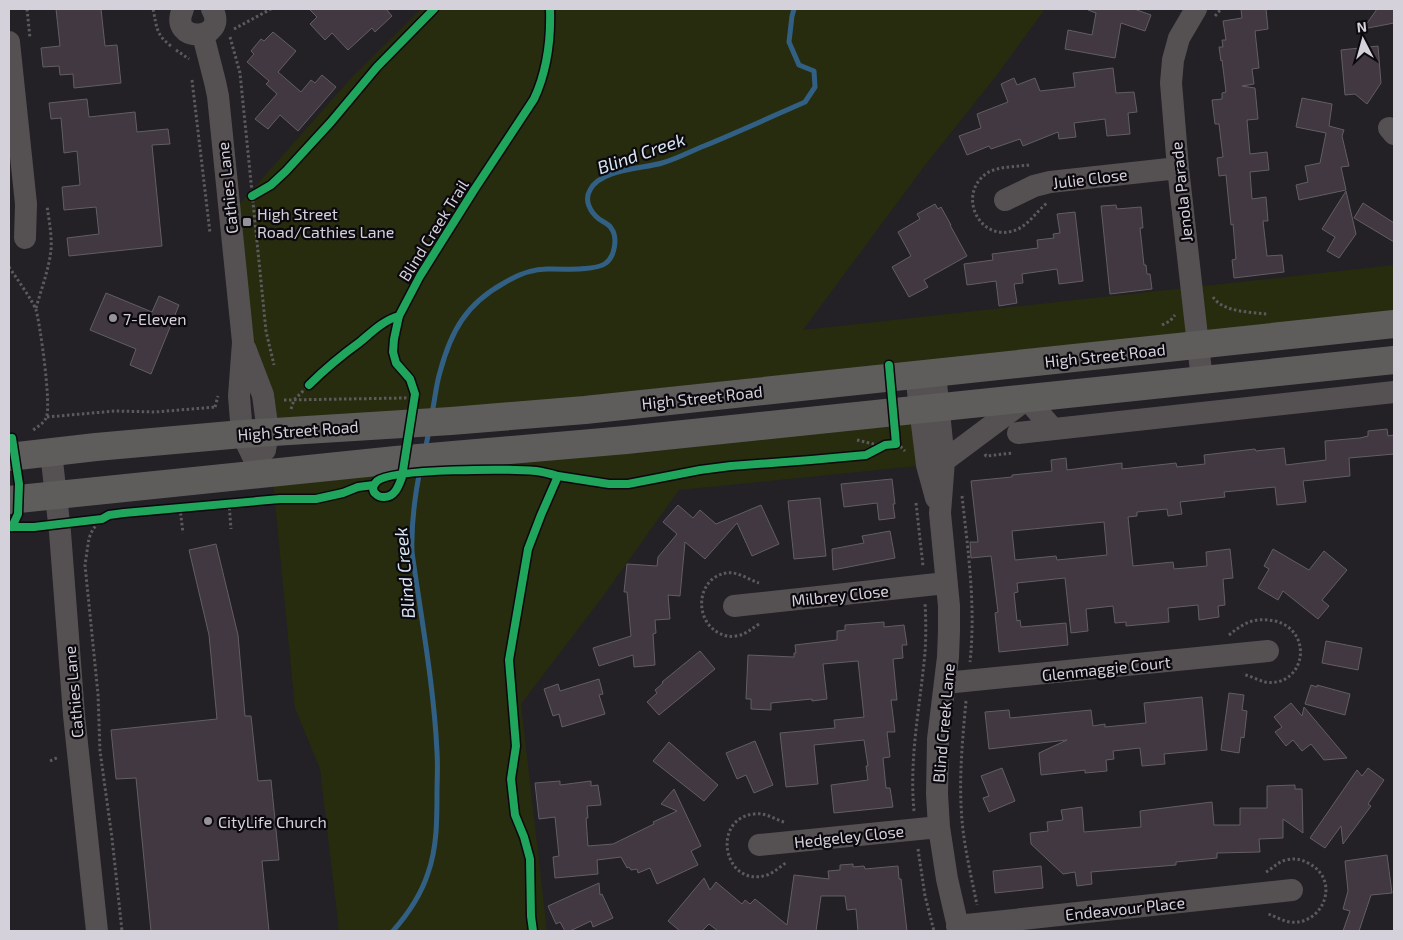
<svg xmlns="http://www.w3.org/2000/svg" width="1403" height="940" viewBox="0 0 1403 940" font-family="'Exo 2',sans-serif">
<rect width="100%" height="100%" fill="#232026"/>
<path fill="#272c0e" d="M421 9H1045L996 76 923 168 803 330 1394 265V324L268 432 230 215 352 77Z
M920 410 927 465 679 490 604 595 521 704 547 931H339L320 769 295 708 272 472Z"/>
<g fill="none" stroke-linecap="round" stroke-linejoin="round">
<path stroke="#326085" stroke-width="5" d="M432 413C435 399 436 385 440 372 451 331 466 304 504 283 517 275 531 269 547 269 559 269 597 271 606 263 615 256 618 237 611 228 609 224 603 222 599 219 590 212 584 200 590 190 600 169 642 169 662 163 677 159 691 151 704 146 738 132 771 117 805 102L815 87 814 71 799 65 789 42 792 16 794 9
M425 450 429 431
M393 931C408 914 421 895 428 873 437 848 437 819 437 794 437 780 438 766 437 752 434 686 421 617 412 552 411 522 415 494 421 465"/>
</g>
<path fill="#413842" stroke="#625e62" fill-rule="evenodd" d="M56 9H101L105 46 117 45 121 83 74 88 73 74 60 75 59 66 43 67 41 48 60 46Z
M309 9H386L392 16 375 32 372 28 348 50 332 33 325 40 310 24 317 17Z
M1088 9H1134L1151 15 1145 31 1121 23 1115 58 1065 49 1068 30 1092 35 1096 13 1088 10Z
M1241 9H1266L1268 29 1255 31 1259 68 1252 69 1254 84 1242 86 1255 88 1258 119 1247 120 1250 154 1267 152 1269 170 1250 172 1252 199 1266 197 1268 221H1263L1267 256 1282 255 1284 272 1234 278 1232 260 1236 259 1233 224 1231 225 1226 175 1219 176 1217 158 1223 157 1219 124H1215L1212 100 1222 99V93L1226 92 1222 60 1221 61 1219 47H1223L1222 40H1226L1223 21 1242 18Z
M1377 9H1394V23L1363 29Z
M273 32 296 51 278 72 301 92 311 80 315 83 322 75 336 87 298 131 280 115 268 129 255 119 277 94 266 84 269 81 247 62 254 54 251 51 261 39 264 41Z
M1378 46 1381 83 1367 104 1355 94 1345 95 1341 50Z
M1113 68 1116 93 1134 92 1137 112 1128 113 1130 134 1107 136 1105 119 1074 123 1076 137 1059 139 1058 132 1023 146 1020 139 991 149 989 146 967 155 959 136 981 128 977 114 1008 102 1001 84 1014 78 1017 85 1035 78 1040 91 1075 87 1073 73Z
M1302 98 1332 104 1329 126 1344 130 1342 136 1349 166 1341 167 1346 190 1299 200 1296 185 1308 182 1305 166 1320 163 1326 133 1296 127Z
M87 99 89 117 135 112 137 132 168 129 170 144 152 145 162 246 69 256 67 238 99 234 96 207 64 210 62 187 80 185 77 151 64 153 61 118 51 119 49 103Z
M1346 191 1356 234 1339 258 1327 251 1335 237 1322 229Z
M1363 203 1394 223V242L1354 218Z
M935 204 938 209 941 207 951 225H950L967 256 924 280 928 287 909 297 892 267 911 256 898 232 920 219 917 214Z
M1116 205 1117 209 1141 207 1143 228H1140L1144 265H1146L1147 274H1150L1152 289 1110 294 1101 206Z
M1075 212 1083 281 1059 284 1057 269 1022 274 1023 283 1014 284 1017 303 999 306 996 281 967 285 964 264 993 260 992 254 1038 248 1037 240 1054 238 1053 234 1060 233 1057 214Z
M106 293 152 312 159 296 179 305 151 374 130 365 136 349 90 330Z
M1387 429 1388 436 1394 435V454L1349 458 1350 476 1303 481 1306 502 1277 505 1275 487 1224 492 1225 497 1180 502 1182 514 1168 516 1167 509 1137 512V516L1128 517 1133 566 1173 562 1174 569 1207 566 1206 552 1230 549 1233 578 1223 579 1225 605 1218 606 1219 617 1199 620 1198 605 1168 608 1169 622 1126 626V622L1115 623 1113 606 1086 609 1088 631 1071 633 1065 578 1017 583 1018 592 1014 593 1017 621 1020 620 1021 627 1066 623 1068 645 999 652 995 613 998 612 991 556 971 558 970 542H978L971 481 1012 477V475L1052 471 1051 460 1066 458 1067 470 1122 463V469L1176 463 1177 467 1205 464 1204 455 1255 449 1256 451 1284 448 1286 465 1326 460 1325 441 1360 438 1368 436V431ZM1104 522 1107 555 1057 560 1056 556 1015 560 1012 531Z
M892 479 895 504H893L895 518 879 520 877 503 844 507 841 484Z
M820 498 826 556 794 559 788 501Z
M678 505 693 518 700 510 716 524 761 505 779 544 752 556 737 523 705 559 685 542 680 596 668 595 670 619 655 620 656 633 653 634 655 665 634 667 633 655 599 666 593 648 631 636 627 592H624L627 564 657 566 658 557 677 534 663 522Z
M890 531 895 558 833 570 832 549 864 543 862 536Z
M216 544 238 635 245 716H251L258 781 271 780 279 860 262 861 269 931H151L136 778 116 779 111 730 217 719 209 635 189 550Z
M1273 549 1309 570 1324 551 1347 570 1322 600 1329 606 1318 619 1283 591 1278 600 1258 588 1269 569 1264 566Z
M884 622V627L904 625 907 645H902L903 658 893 659 897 700H891L895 732H887L890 757 883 758 886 788H890L893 807 834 813 831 785 868 780 866 766H868L864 740 814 745 818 784 786 787 780 733 835 728 834 720 864 717 858 661 823 664 827 699 812 701V699L771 703V710L751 709V699H746L748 655 794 657V653H796L795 645 837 640V631L845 630V625Z
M1326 641 1362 648 1358 670 1322 663Z
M700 651 715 669 659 715 647 702 657 693 655 690 663 683 662 682Z
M599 679 603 694 599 695 605 714 562 727 559 714 553 716 544 689 558 684 560 691Z
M1311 685 1317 687V685L1350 694 1345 715 1305 704Z
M1229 693 1244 695 1242 710 1247 711 1244 738 1241 737 1239 753 1221 750Z
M1202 697 1207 750 1164 754 1165 764 1142 766 1140 748 1113 751 1114 759 1106 760 1107 771 1085 773V770L1041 775 1039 753 1067 740 989 749 985 712 1009 710 1010 718 1091 710 1093 726 1105 724V727L1146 723 1144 703Z
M1291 703 1302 716 1304 707 1347 758 1324 760 1311 744 1302 751 1293 740 1286 746 1275 732 1282 727 1274 717Z
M755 741 773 785 754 793 746 775 737 779 726 753Z
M669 742 718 785 704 801 653 761Z
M1002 768 1015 801 989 812 983 798 989 796 981 776Z
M1368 768 1384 780 1368 804 1371 806 1343 844 1341 826 1325 848 1310 838 1357 770 1362 776Z
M560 781V785L591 781V786L598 785 601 805 587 806 588 818H586L588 846 613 844 654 824 653 822 677 811 661 804 674 789 701 846 691 851 698 865 657 884 650 868 638 873 637 869 631 870 629 867 627 868 621 857 597 860 598 874 555 878 553 857 559 856 555 817 539 819 535 783Z
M1295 785V789H1302L1303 833 1283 819V838L1259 839 1260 852 1217 853V858L1176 862V865L1091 872 1092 884 1077 886 1075 872 1063 874 1031 844 1030 833 1048 831 1047 822 1063 820 1061 810 1082 807 1084 832 1141 827 1140 811 1212 802 1214 825H1240V808H1267V786Z
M1387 855 1392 893 1371 895 1359 931H1343L1350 911 1343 909 1348 891 1345 861Z
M853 864V867L864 866 865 869 898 866 899 879H901L907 931H858L856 909 847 910 845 896H821L816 931H718L709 924 702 931H680L668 921 704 878 710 890 716 882 742 904 745 900 750 904 755 899 787 925 794 875 829 879 828 871 840 870V865Z
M1041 866 1043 888 995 893 993 871Z
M599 883 600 895 602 894 613 918 593 927 591 921 570 931H565L560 922 556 924 548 906Z"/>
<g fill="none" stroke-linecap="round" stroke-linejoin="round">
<path stroke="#5c5a5c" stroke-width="3" stroke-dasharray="2.5 2.5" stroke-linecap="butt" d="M27 9 30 38
M153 9C157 26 155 34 171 46
M1215 16 1221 9
M234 29 271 9
M230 37 240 73 241 83 266 331 274 365
M176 50 189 59
M192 80 210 233
M1029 165C1016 167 999 166 987 173 955 195 981 246 1018 229 1029 224 1037 211 1047 203
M9 267C15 276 33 301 36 310 40 323 52 408 46 418 44 423 37 427 32 431
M1213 297C1223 312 1249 312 1267 314
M36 308C41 290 49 269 51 250 52 235 49 220 47 206
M1162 325 1170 321 1175 315
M284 400 406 398 417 400
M215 407 218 396
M291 409 294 400 309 385
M47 417 115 411 155 412 216 407
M857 440 882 446
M896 444 901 447 905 451
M985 454 986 456 1013 453
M962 496C968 551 976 606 970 662
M229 503 231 529
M916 503 923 566
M180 508 183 533
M102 519 93 529 89 538 85 565 98 694 100 751 112 838 122 931
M759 624C751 629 745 635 736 636 730 637 725 636 721 634 693 622 696 578 726 573 738 571 749 580 759 583
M1229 635C1234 631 1239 627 1245 624 1254 619 1265 619 1275 621 1315 631 1305 688 1265 682 1258 680 1250 676 1243 674
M966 701C962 744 958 787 963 830 966 855 972 880 977 905
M50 761 59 757
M914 811C909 758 920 706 925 653 926 637 926 620 925 603
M784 822C774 819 765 812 754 814 710 819 724 889 767 875 775 872 781 866 787 862
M918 849 925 896 934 931
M1266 872C1273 868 1278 862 1286 860 1294 858 1301 859 1308 863 1342 880 1323 926 1290 922 1282 921 1275 916 1268 914"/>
<path stroke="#555152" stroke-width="22" d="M183 9C167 45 230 41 212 9
M1196 9 1179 38 1173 60 1171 83 1178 168 1202 380
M203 35 215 82 218 96 243 342 239 396 242 434 261 473
M9 42 26 204 25 238
M1389 128 1394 134
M1005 200 1034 186 1050 182 1178 168
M245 348 263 395 268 432 265 450
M935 373 944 461 940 513 949 606V631L948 657 938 739 937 794 939 827 947 879 959 931
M916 375 927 465 936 498
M1018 433 1394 392
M51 452 60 532 74 715 97 931
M944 461 1027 399 1053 429
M734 606 946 583
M945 683 1268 651
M759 845 939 827
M957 926 1292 890"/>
<path stroke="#5f5c5c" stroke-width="28" d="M9 457 96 447 242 434 451 421 585 410 1394 324
M9 500 396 460 626 440 1394 360"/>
<g stroke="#0b080e" stroke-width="11">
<path id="cycleway" d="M252 196 271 185 286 171 331 122 377 67 434 9
M309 385C325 369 342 355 360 342 372 332 384 320 399 316
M9 438H12L19 484 18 514 12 527
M558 476 609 484H628L700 470 731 466 811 460 866 455 885 445 896 444 889 365
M9 527H34L59 524 102 519 109 515 124 513 280 499H316L343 493 358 487 374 485
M533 931 531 916 530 859 524 837 515 815 511 779 516 746 509 660 528 549 541 515 558 476C551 474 543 472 536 471 511 469 393 468 377 481 375 483 374 485 373 487 373 490 374 493 376 494 377 496 381 497 383 497 395 498 399 485 402 477L415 394 410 379 396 363 393 352 394 339 399 316 420 276 474 190 534 99C547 71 551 40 550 9"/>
</g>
<use href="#cycleway" stroke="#20a55d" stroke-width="8"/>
</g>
<g fill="#97939c" stroke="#0b080e" stroke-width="2">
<rect x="242" y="217" width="10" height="10" rx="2.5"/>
<circle cx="113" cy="318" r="5"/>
<circle cx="208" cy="821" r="5"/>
</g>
<g text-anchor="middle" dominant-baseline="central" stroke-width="4.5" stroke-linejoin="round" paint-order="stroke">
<g font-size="16" fill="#d5d1db" stroke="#0b080e">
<text transform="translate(1090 178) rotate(-7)">Julie Close</text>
<text transform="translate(227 188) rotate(-96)">Cathies Lane</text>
<text transform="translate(1181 192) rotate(-96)">Jenola Parade</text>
<text transform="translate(433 230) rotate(-58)">Blind Creek Trail</text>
<text transform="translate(1105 355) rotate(-6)">High Street Road</text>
<text transform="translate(702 397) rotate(-6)">High Street Road</text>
<text transform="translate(298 430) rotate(-4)">High Street Road</text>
<text transform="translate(840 595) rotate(-6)">Milbrey Close</text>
<text transform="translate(1106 668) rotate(-6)">Glenmaggie Court</text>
<text transform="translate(73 692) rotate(-95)">Cathies Lane</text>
<text transform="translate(943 723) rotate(-85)">Blind Creek Lane</text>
<text transform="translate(849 836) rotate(-6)">Hedgeley Close</text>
<text transform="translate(1125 908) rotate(-6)">Endeavour Place</text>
</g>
<g font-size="16" fill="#d5d1db" stroke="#0b080e" text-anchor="start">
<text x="257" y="213">High Street<tspan x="257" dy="18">Road/Cathies Lane</tspan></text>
<text x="123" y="318">7-Eleven</text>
<text x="218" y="821">CityLife Church</text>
</g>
<g font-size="18" font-style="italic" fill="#d8e6f3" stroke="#0b080e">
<text transform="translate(641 153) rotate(-19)">Blind Creek</text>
<text transform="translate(404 573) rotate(-95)">Blind Creek</text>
</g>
</g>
<rect width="1403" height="940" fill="none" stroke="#d5d1db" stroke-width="20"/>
<g transform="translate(1363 40) rotate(354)" stroke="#0b080e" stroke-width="4" paint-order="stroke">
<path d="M0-4L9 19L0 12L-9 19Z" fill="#d5d1db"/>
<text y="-8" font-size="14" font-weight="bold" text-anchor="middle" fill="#d5d1db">N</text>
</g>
</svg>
